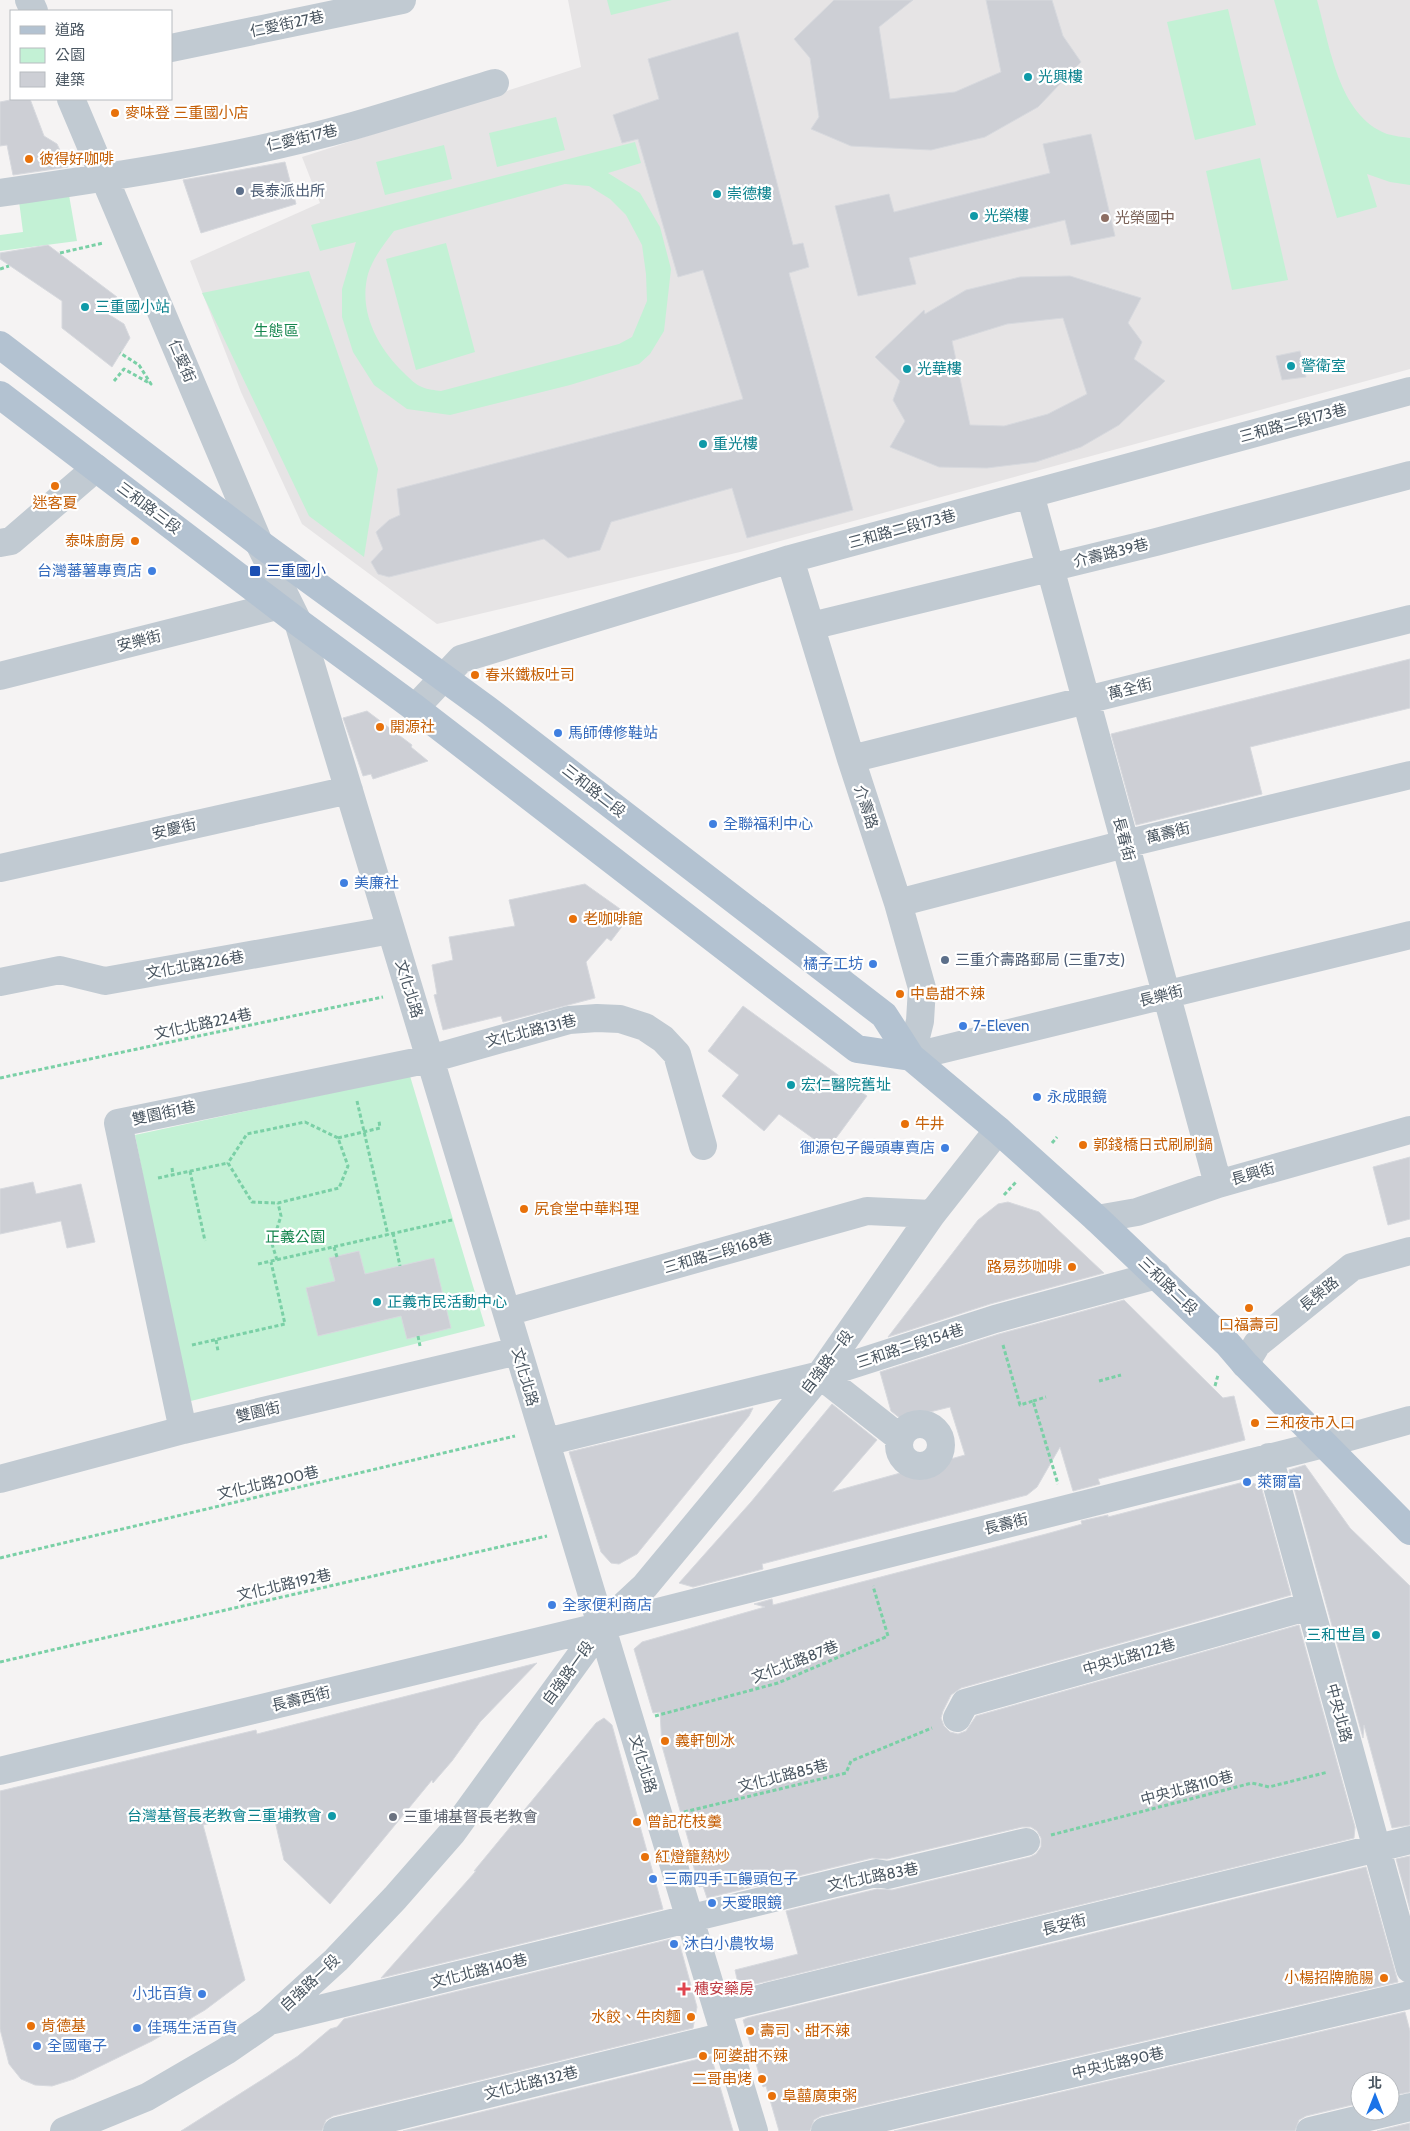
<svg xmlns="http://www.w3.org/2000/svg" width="1410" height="2131" viewBox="0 0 1410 2131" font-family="Cabin,'Noto Sans TC',sans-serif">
<rect width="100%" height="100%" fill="#f5f3f3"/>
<path fill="#e6e4e5" d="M568 0H1410V369L740 552 437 624 302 524 241 392 190 261 320 203 302 157 581 67Z"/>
<path fill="#c3f1d5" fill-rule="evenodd" d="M607 0H672L611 15Z
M1274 0H1317C1330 46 1338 115 1387 134 1394 136 1403 137 1410 138V185L1390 182 1367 174 1377 207 1337 218Z
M1228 9 1256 125 1195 140 1167 22Z
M556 117 565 150 497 167 489 133Z
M635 142 641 163 608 173 640 193 660 227 671 269 664 331 650 354 639 364 570 385 450 415 407 409 374 385 353 352 342 317V289L356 242 320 251 311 225ZM565 184 589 186 610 199 626 215 642 245 646 274 647 301 632 337 619 344 441 391C435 390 428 390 422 387 416 385 409 378 404 373 378 348 358 312 368 274 373 258 384 244 394 231Z
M444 145 452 179 385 195 376 162Z
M1260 158 1288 280 1232 290 1206 171Z
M69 195 77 241 0 251V235L23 232 19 201Z
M446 243 475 352 416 370 386 259Z
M309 271 378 469 364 557 309 516 202 293Z
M410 1076 485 1326 187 1402 135 1135Z"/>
<path fill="#cdcfd5" stroke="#d7d9de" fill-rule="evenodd" d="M834 0H913L879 27 890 99 955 92 1001 72 986 0H1052L1063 36 1081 62 1038 107 985 137 931 150 851 146 811 129 819 117 810 58 794 39Z
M738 32 793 245 803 243 809 267 789 273 853 510 747 538 732 488 611 522 600 550 568 558 544 539 389 577 378 574 371 562 383 549 376 532 389 520 400 515 397 489 743 399 703 270 678 277 638 139 622 143 613 115 659 99 648 59Z
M15 99H30L44 136 57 144 68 167 13 175 7 145 0 146V102Z
M1091 134 1115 236 1071 245 1065 220 909 258 916 284 858 296 835 206 889 194 894 212 1050 173 1043 144Z
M285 162 296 204 201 233 183 180Z
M48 245 117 297 105 312 124 324 130 338 112 367 62 328V301L0 259V253Z
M1070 276 1141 298 1128 323 1142 342 1134 359 1165 381 1119 425 1081 447 1036 462 987 468 939 467 890 447 905 421 893 400 900 381 875 357 924 310 925 314 966 290 1020 277ZM1063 318 1087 394 1048 414 1004 426 970 425 952 341 1007 324Z
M1300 351 1306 377 1282 380 1276 356Z
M1410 659V708L1250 747 1262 794 1136 825 1111 734Z
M367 711 412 745 411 747 428 761 373 779 371 774 363 776 343 718Z
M585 884 630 916 611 941 607 938 586 962 595 998 503 1022 501 1016 443 1030 434 995 437 994 432 965 453 960 449 937 515 926 509 900Z
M743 1006 867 1096 828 1149 779 1114 764 1131 722 1096 739 1075 708 1051Z
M1410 1157V1219L1388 1225 1373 1167Z
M33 1182 36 1194 81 1184 95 1242 67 1248 61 1221 0 1234V1189Z
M1008 1202 1039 1212 1104 1273 990 1304 888 1337 978 1220 998 1204Z
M359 1251 365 1274 434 1258 451 1328 407 1339 401 1316 318 1336 306 1288 335 1281 329 1258Z
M1124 1300 1223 1398 1234 1396 1245 1440 1098 1479 1100 1484 1073 1491 1060 1447 1037 1487 1027 1495 762 1564 763 1569 693 1587 679 1583 751 1502 832 1404 877 1440 832 1492 965 1455 950 1407 901 1419 891 1411 880 1372 999 1334Z
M753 1408 749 1416 637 1554 619 1564 611 1563 601 1552 569 1452Z
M1305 1465 1350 1528 1410 1586V1825L1392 1828 1364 1725 1363 1738 1289 1470Z
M1244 1482H1249L1261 1486 1291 1595 961 1688 951 1695 943 1711 941 1718 944 1726 950 1732 958 1734 966 1731 976 1716 1299 1625 1355 1827 1354 1838 739 1988 735 1970 798 1954 786 1911 877 1889 892 1890 1030 1857 1036 1854 1041 1847V1838L1037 1831 1031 1827H1022L887 1859 872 1858 707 1898 703 1886 699 1887 691 1857H693L662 1746 660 1712 653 1713 634 1649 642 1642 765 1607 754 1604 772 1599 773 1605 1046 1534 1082 1524 1081 1521 1108 1515V1517Z
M537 1663 480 1722 452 1761 433 1783 432 1780 330 1904 284 1860 275 1821 263 1824 260 1811 203 1825 245 1980 205 2010 152 2041 74 2079 52 2086 35 2085 21 2079 9 2064 0 2029V1791L256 1730 257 1734Z
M604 1718 612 1725 663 1909 381 1978 476 1871H474L596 1723Z
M1410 1856V1910L1396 1859Z
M1366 1867 1398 1982 821 2116 814 2120 810 2131H779L766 2086 763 2087 743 2020 747 2018Z
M671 1939 673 1944 679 1942 697 2007 693 2028 333 2116 326 2120 322 2131H181L268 2076 298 2056 330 2029 337 2027 344 2019Z
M1405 2012 1410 2031V2092L1390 2096V2081H1360V2103L1306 2116 1299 2120 1295 2131H894Z
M711 2056 733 2131H403Z
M1410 2123V2131H1377Z"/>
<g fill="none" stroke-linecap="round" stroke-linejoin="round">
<path stroke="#7ad0a6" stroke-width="3" stroke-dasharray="4 2.5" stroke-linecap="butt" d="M60 253 103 243
M0 269 9 266
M114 381 124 369 151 384 139 365 120 353
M0 1078 383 997
M357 1101 388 1235
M305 1122 338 1138 348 1166 339 1188 278 1203 252 1202 228 1163 247 1134Z
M338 1138 380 1128 379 1121
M1052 1143 1057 1137
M172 1168 173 1175
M190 1171 205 1241
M158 1178 228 1163
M1004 1195 1016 1182
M393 1233 400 1266
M334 1247 337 1257
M277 1260 272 1244 281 1216 278 1203
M258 1264 452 1220
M418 1336 420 1346
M216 1340 218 1351
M192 1345 285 1324 271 1262
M1003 1345 1020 1405 1033 1401 1058 1484
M1099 1381 1121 1375
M1215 1386 1218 1375
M1033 1401 1046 1397
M0 1558 515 1436
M0 1662 547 1536
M655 1716 778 1683 888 1636 873 1586
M684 1812 846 1773 851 1761 932 1728
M1051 1835 1252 1783 1269 1787 1328 1772"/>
<path stroke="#c1cad2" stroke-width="28" d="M29 0 34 11
M171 48 402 0
M71 99 259 543 298 622 754 2131
M0 193C118 176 239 158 353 126 401 112 448 97 495 83
M1030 494 1218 1184
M0 543 11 541 96 468
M790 559 851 759 898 903 922 988 920 1021 911 1057 1410 935
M811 626 1156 542 1410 475
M0 676 277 606
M415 708 461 659 790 559 1410 391
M851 759 1410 619
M0 868 349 790
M898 903 1125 844 1410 775
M0 982 60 970 105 981 391 930
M1097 1219 1137 1212 1218 1184 1410 1130
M507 1312 867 1211 932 1214
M1245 1364 1257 1344 1352 1267 1410 1251
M820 1375 900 1438
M899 1445a21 21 0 1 1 42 0a21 21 0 1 1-42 0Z
M183 1430 118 1123 430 1059 569 1020 597 1018 620 1019 645 1027 663 1039 677 1054 703 1146
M546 1442 820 1375 995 1319 1157 1275
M1269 1457 1410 1969
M0 1479 183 1430 518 1351
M957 1718 965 1703 1310 1606
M0 1771 602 1626 1324 1444 1410 1420
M717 2009 1410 1840
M270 2021 876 1873 888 1875 1026 1842
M64 2131 147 2097 226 2051 268 2022 336 1960 395 1898 452 1833 602 1626 645 1586 820 1375 932 1214 998 1130
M337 2131 725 2036
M825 2131 1410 1995
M1310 2131 1410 2107"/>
<path stroke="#b3c2d1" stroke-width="28" d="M0 345 259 543 488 710 884 1015 911 1057 998 1130 1097 1219 1227 1343 1245 1364 1410 1531
M0 395 298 622 415 708 857 1049 911 1057"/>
</g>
<g fill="#0f9aa8" stroke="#fff" stroke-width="2">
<circle cx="1028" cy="77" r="5"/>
<circle cx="717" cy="194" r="5"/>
<circle cx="974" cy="216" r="5"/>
<circle cx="85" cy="307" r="5"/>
<circle cx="1291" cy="366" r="5"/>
<circle cx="907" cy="369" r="5"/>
<circle cx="703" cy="444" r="5"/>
<circle cx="791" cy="1085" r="5"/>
<circle cx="377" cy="1302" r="5"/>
<circle cx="1376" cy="1635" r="5"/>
<circle cx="332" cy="1816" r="5"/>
</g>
<g fill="#e8710a" stroke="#fff" stroke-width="2">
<circle cx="115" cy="113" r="5"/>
<circle cx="29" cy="159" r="5"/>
<circle cx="55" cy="486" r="5"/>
<circle cx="135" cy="541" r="5"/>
<circle cx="475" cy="675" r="5"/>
<circle cx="380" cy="727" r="5"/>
<circle cx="573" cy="919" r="5"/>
<circle cx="900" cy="994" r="5"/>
<circle cx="905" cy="1124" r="5"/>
<circle cx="1083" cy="1145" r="5"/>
<circle cx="524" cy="1209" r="5"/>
<circle cx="1072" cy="1267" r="5"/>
<circle cx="1249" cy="1308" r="5"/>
<circle cx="1255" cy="1423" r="5"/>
<circle cx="665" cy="1741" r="5"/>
<circle cx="637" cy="1822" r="5"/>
<circle cx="645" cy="1857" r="5"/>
<circle cx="1384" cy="1978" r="5"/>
<circle cx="691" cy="2017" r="5"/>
<circle cx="31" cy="2026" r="5"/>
<circle cx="750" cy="2031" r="5"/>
<circle cx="703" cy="2056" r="5"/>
<circle cx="762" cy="2079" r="5"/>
<circle cx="772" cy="2096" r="5"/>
</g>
<g fill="#5c6f8a" stroke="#fff" stroke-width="2">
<circle cx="240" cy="191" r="5"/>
<circle cx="945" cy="960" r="5"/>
</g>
<circle fill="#8d6e63" stroke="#fff" stroke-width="2" cx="1105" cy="218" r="5"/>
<g fill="#3f7fe0" stroke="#fff" stroke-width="2">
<circle cx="152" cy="571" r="5"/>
<circle cx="558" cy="733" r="5"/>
<circle cx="713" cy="824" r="5"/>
<circle cx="344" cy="883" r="5"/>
<circle cx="873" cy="964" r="5"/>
<circle cx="963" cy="1026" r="5"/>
<circle cx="1037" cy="1097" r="5"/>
<circle cx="945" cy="1148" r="5"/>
<circle cx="1247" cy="1482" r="5"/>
<circle cx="552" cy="1605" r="5"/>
<circle cx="653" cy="1879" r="5"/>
<circle cx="712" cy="1903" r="5"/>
<circle cx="674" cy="1944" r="5"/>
<circle cx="202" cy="1994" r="5"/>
<circle cx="137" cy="2028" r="5"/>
<circle cx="37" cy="2046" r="5"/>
</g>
<rect fill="#1a4fb4" stroke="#fff" stroke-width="2" x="249" y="565" width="12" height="12" rx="2.5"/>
<circle fill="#6b7280" stroke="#fff" stroke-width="2" cx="393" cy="1817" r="5"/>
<path fill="#e0444e" stroke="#fff" stroke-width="2" d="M681.5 1981.5h5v5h5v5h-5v5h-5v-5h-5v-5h5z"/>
<g text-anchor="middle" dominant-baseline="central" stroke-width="4.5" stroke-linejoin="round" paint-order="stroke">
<g font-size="15" fill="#4a5661" stroke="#fff">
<text transform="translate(287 24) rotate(-12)">仁愛街27巷</text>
<text transform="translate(302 138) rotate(-13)">仁愛街17巷</text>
<text transform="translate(182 361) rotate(67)">仁愛街</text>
<text transform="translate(1293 423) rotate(-15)">三和路二段173巷</text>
<text transform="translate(149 508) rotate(37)">三和路三段</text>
<text transform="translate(902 529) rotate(-15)">三和路二段173巷</text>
<text transform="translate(1111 553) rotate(-14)">介壽路39巷</text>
<text transform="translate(139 641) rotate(-14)">安樂街</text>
<text transform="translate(1130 689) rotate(-14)">萬全街</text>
<text transform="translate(594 791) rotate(38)">三和路二段</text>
<text transform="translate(866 807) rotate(72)">介壽路</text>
<text transform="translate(174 829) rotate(-13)">安慶街</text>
<text transform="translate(1168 833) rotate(-14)">萬壽街</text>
<text transform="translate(1124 839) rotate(75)">長春街</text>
<text transform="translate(195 965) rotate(-10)">文化北路226巷</text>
<text transform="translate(409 989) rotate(73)">文化北路</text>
<text transform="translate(1161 996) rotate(-14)">長樂街</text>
<text transform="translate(203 1024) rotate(-12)">文化北路224巷</text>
<text transform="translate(531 1031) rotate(-14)">文化北路131巷</text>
<text transform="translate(164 1113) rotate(-12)">雙園街1巷</text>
<text transform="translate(1253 1174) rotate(-16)">長興街</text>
<text transform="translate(718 1253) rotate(-16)">三和路二段168巷</text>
<text transform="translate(1168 1286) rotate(44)">三和路二段</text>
<text transform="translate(1319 1294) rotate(-39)">長榮路</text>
<text transform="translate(910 1346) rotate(-18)">三和路二段154巷</text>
<text transform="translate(827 1362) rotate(-53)">自強路一段</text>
<text transform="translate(525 1377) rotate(74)">文化北路</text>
<text transform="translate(258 1412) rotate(-13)">雙園街</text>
<text transform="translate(268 1483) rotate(-13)">文化北路200巷</text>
<text transform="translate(1006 1524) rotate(-14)">長壽街</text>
<text transform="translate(284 1585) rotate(-13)">文化北路192巷</text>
<text transform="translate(1129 1657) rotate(-16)">中央北路122巷</text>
<text transform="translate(795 1662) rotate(-21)">文化北路87巷</text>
<text transform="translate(568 1673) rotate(-54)">自強路一段</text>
<text transform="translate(301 1699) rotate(-14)">長壽西街</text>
<text transform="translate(1339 1713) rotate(75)">中央北路</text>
<text transform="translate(643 1764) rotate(73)">文化北路</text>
<text transform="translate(783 1776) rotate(-14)">文化北路85巷</text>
<text transform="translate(1187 1788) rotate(-15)">中央北路110巷</text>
<text transform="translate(873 1877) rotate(-11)">文化北路83巷</text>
<text transform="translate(1064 1925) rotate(-14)">長安街</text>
<text transform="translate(479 1971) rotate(-14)">文化北路140巷</text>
<text transform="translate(310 1983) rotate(-43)">自強路一段</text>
<text transform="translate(1118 2063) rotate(-13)">中央北路90巷</text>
<text transform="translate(531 2083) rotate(-14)">文化北路132巷</text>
</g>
<g font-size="15" fill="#0d838f" stroke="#fff" text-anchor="start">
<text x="1038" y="77">光興樓</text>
<text x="727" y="194">崇德樓</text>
<text x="984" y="216">光榮樓</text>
<text x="95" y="307">三重國小站</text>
<text x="1301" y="366">警衛室</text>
<text x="917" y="369">光華樓</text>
<text x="713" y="444">重光樓</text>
<text x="801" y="1085">宏仁醫院舊址</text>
<text x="387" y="1302">正義市民活動中心</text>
<text x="1366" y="1635" text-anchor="end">三和世昌</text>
<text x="322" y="1816" text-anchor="end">台灣基督長老教會三重埔教會</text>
</g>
<g font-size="15" fill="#c56008" stroke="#fff" text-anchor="start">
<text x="125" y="113">麥味登 三重國小店</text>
<text x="39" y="159">彼得好咖啡</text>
<text x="55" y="503" text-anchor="middle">迷客夏</text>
<text x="125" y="541" text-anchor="end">泰味廚房</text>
<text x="485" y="675">春米鐵板吐司</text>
<text x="390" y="727">開源社</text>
<text x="583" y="919">老咖啡館</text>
<text x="910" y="994">中島甜不辣</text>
<text x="915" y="1124">牛井</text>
<text x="1093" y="1145">郭錢橋日式刷刷鍋</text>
<text x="534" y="1209">尻食堂中華料理</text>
<text x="1062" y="1267" text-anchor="end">路易莎咖啡</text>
<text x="1249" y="1325" text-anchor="middle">口福壽司</text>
<text x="1265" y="1423">三和夜市入口</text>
<text x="675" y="1741">義軒刨冰</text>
<text x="647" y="1822">曾記花枝羹</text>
<text x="655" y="1857">紅燈籠熱炒</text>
<text x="1374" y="1978" text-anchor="end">小楊招牌脆腸</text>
<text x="681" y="2017" text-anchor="end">水餃、牛肉麵</text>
<text x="41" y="2026">肯德基</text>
<text x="760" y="2031">壽司、甜不辣</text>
<text x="713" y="2056">阿婆甜不辣</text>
<text x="752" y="2079" text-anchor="end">二哥串烤</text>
<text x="782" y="2096">阜囍廣東粥</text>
</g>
<g font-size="15" fill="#4e5e75" stroke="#fff" text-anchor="start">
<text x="250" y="191">長泰派出所</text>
<text x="955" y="960">三重介壽路郵局 (三重7支)</text>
</g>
<g font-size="15" fill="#785e54" stroke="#fff" text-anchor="start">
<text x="1115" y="218">光榮國中</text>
</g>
<g font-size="15" fill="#17864f" stroke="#fff">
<text x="276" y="331">生態區</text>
<text x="295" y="1237">正義公園</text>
</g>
<g font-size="15" fill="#366cbe" stroke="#fff" text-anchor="start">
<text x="142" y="571" text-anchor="end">台灣蕃薯專賣店</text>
<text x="568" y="733">馬師傅修鞋站</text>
<text x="723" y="824">全聯福利中心</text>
<text x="354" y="883">美廉社</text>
<text x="863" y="964" text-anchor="end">橘子工坊</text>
<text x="973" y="1026">7-Eleven</text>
<text x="1047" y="1097">永成眼鏡</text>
<text x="935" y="1148" text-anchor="end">御源包子饅頭專賣店</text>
<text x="1257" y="1482">萊爾富</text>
<text x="562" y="1605">全家便利商店</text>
<text x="663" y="1879">三兩四手工饅頭包子</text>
<text x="722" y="1903">天愛眼鏡</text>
<text x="684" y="1944">沐白小農牧場</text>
<text x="192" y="1994" text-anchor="end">小北百貨</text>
<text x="147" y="2028">佳瑪生活百貨</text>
<text x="47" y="2046">全國電子</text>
</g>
<g font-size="15" fill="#164399" stroke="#fff" text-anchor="start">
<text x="266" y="571">三重國小</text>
</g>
<g font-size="15" fill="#5b616d" stroke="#fff" text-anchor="start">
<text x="403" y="1817">三重埔基督長老教會</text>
</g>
<g font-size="15" fill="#be3a42" stroke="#fff" text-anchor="start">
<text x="694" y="1989">穗安藥房</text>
</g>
</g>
<rect x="10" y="10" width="162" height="90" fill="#ffffff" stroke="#b7bbc0"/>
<rect x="20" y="26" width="25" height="8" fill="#b3c2d1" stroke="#b7bbc0"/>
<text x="55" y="35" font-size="15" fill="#4a5661">道路</text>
<rect x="20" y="48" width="25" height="15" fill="#c3f1d5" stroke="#b7bbc0"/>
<text x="55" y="60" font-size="15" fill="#4a5661">公園</text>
<rect x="20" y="72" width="25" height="15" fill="#cdcfd5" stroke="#b7bbc0"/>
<text x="55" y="85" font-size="15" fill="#4a5661">建築</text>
<g transform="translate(1375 2096)"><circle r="24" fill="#ffffff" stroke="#b7bbc0"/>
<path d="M0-4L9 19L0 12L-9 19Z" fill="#1a73e8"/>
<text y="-8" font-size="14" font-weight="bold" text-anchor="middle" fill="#4a5661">北</text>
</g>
</svg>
